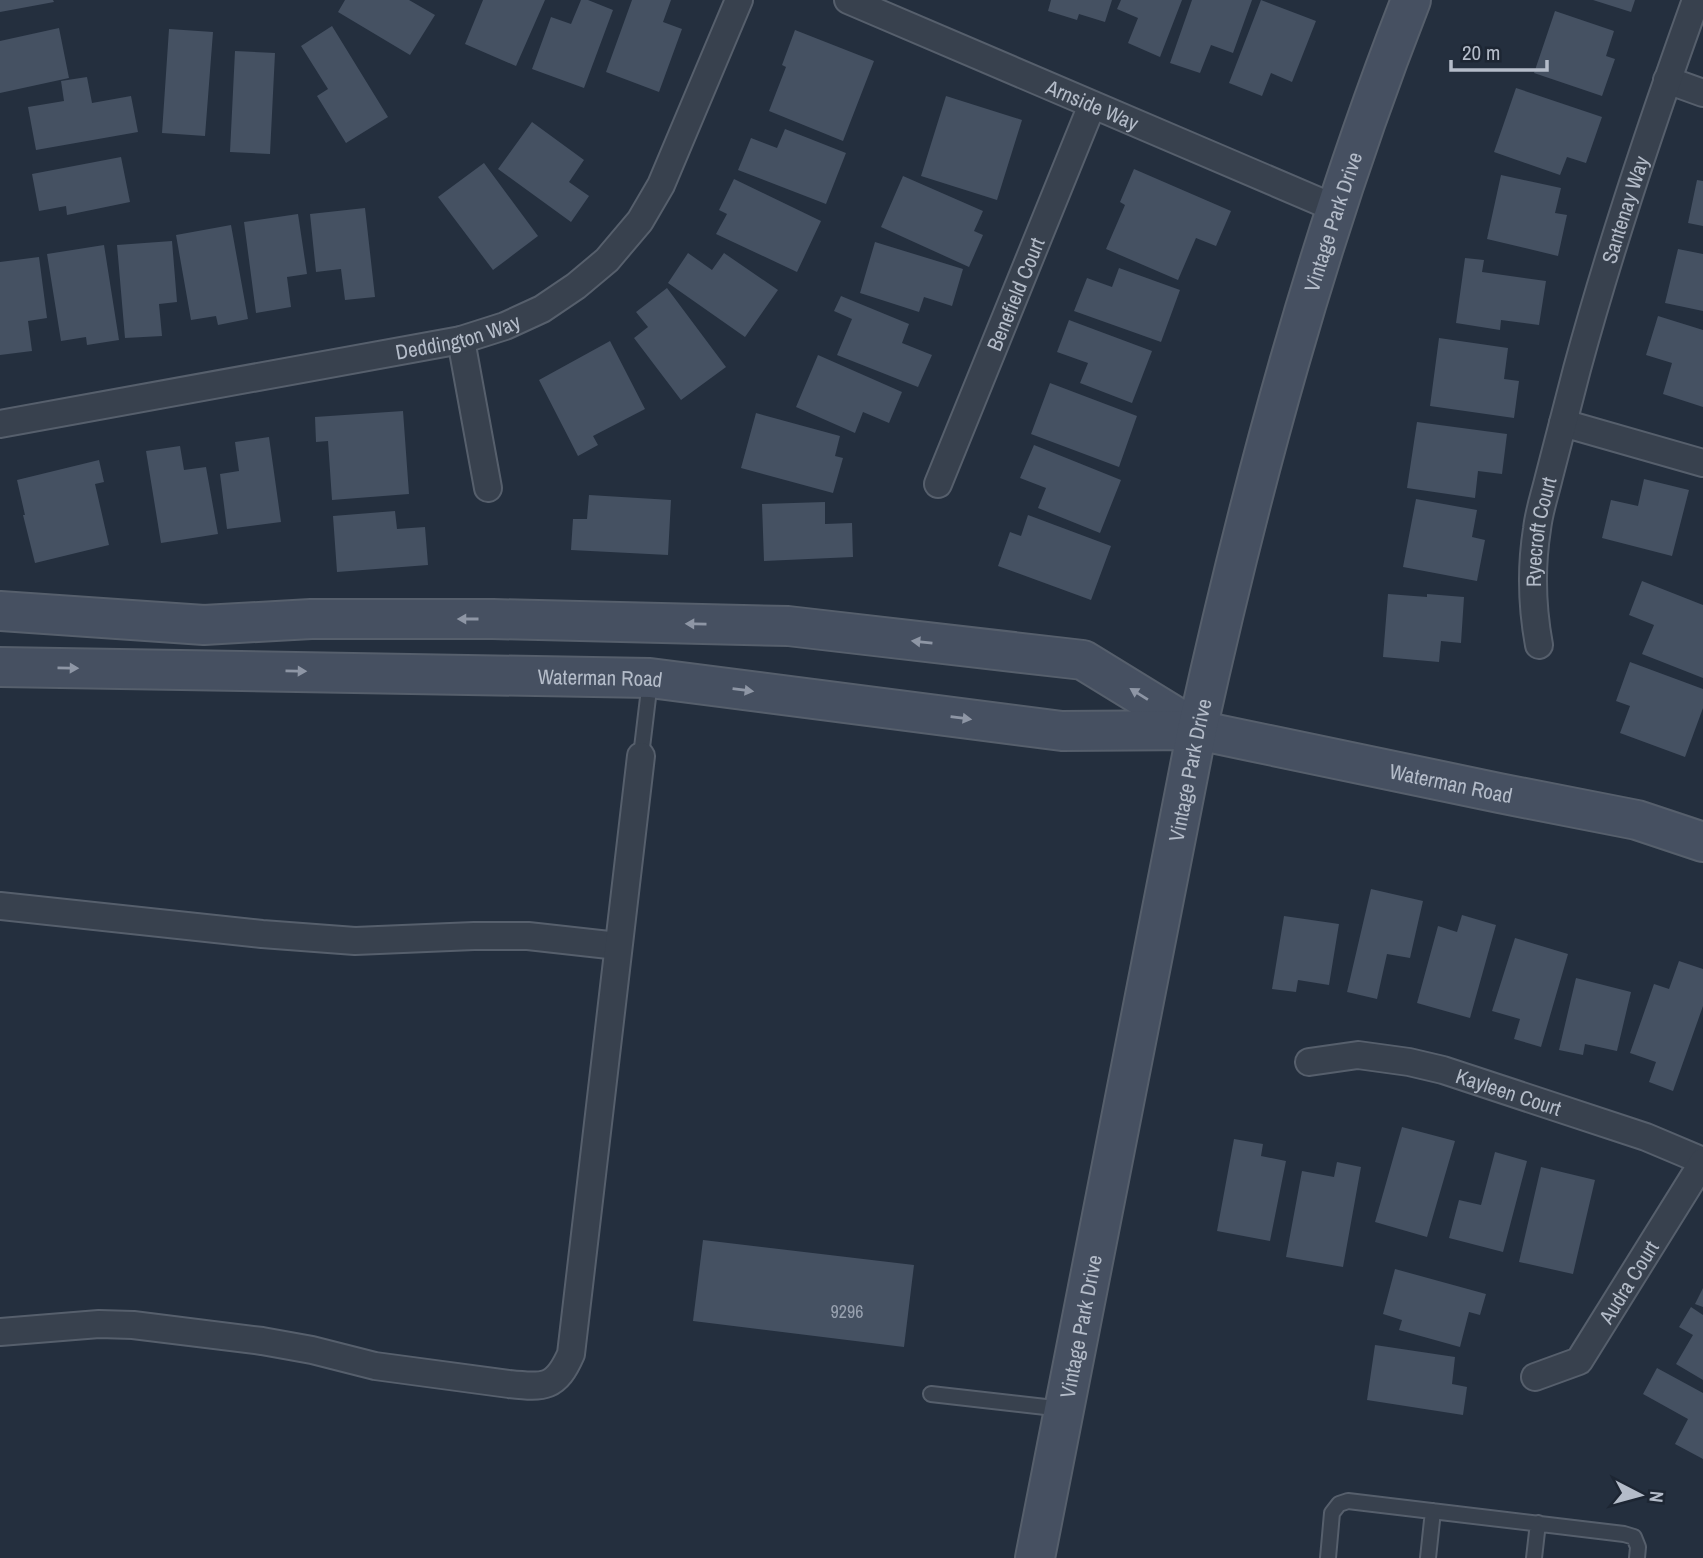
<svg xmlns="http://www.w3.org/2000/svg" width="1703" height="1558" viewBox="0 0 1703 1558" font-family="'Archivo Narrow',sans-serif">
<rect width="100%" height="100%" fill="#242f3e"/>
<path fill="#455162" d="M0 0H53L54 2 0 12Z
M345 0H409L435 15 410 55 338 12Z
M483 0H545L516 66 465 44Z
M581 0H588L613 10 584 88 532 69 551 17 571 24Z
M632 0H671L663 22 682 29 659 92 606 72Z
M1051 0H1112L1105 22 1079 14 1077 20 1048 11Z
M1121 0H1182L1160 57 1128 43 1138 18 1117 9Z
M1192 0H1252L1233 53 1211 45 1200 73 1170 63Z
M1261 0 1316 21 1292 82 1271 73 1262 96 1229 83Z
M1593 0H1635L1631 12Z
M1555 11 1614 31 1606 56 1615 59 1602 96 1534 73Z
M332 26 388 117 346 143 317 96 328 89 301 46Z
M59 28 69 78 0 93V41Z
M169 29 213 32 205 136 162 133Z
M795 30 874 61 843 141 769 111 786 67 782 65Z
M235 51 275 53 270 154 230 152Z
M87 77 92 103 131 96 138 132 36 150 28 107 64 101 61 81Z
M1516 88 1602 117 1586 163 1567 157 1560 175 1494 152Z
M946 96 1022 120 997 200 921 176Z
M532 122 584 160 569 182 589 196 571 222 498 169Z
M785 129 846 153 826 204 738 170 751 138 777 148Z
M121 157 130 202 67 215 66 206 39 211 32 174Z
M484 163 538 236 493 270 438 197Z
M1134 169 1231 211 1216 246 1196 238 1178 280 1106 249 1125 205 1120 202Z
M1501 175 1561 188 1555 213 1567 215 1558 256 1487 239Z
M903 176 983 211 974 231 983 235 969 267 881 227Z
M734 179 821 221 797 272 716 234 727 214 719 210Z
M1697 180 1703 181V226L1688 223Z
M365 208 375 297 345 300 341 269 316 272 310 214Z
M298 214 307 274 287 277 291 307 256 313 244 222Z
M231 225 248 319 218 325 216 316 191 320 176 235Z
M172 241 177 302 159 304 162 336 125 338 117 245Z
M875 242 963 269 952 306 924 297 919 312 860 293Z
M104 245 119 340 87 345 86 337 61 341 47 254Z
M1678 249 1703 254V311L1665 303Z
M688 253 712 270 724 253 778 290 745 337 668 283Z
M39 257 47 318 28 321 32 351 0 355V262Z
M1465 258 1484 260 1482 272 1546 281 1539 325 1501 320 1500 330 1456 323Z
M1119 268 1180 290 1161 342 1074 311 1087 278 1112 287Z
M667 288 726 367 681 400 634 338 648 327 636 312Z
M841 296 909 324 902 343 932 355 918 387 837 355 852 319 834 311Z
M1658 316 1703 330V407L1663 394 1672 363 1646 355Z
M1069 320 1152 351 1132 403 1080 383 1088 363 1057 352Z
M1439 338 1508 348 1504 379 1519 381 1514 418 1430 406Z
M610 341 645 409 593 436 598 445 578 456 539 380Z
M818 355 902 392 889 423 863 412 855 433 796 407Z
M1050 383 1137 416 1119 467 1031 434Z
M403 411 409 494 332 500 328 441 316 442 315 417Z
M756 413 840 436 835 456 843 458 833 493 741 468Z
M1417 422 1507 434 1502 474 1478 471 1475 498 1407 488Z
M269 437 281 522 227 529 220 474 239 471 235 442Z
M1034 445 1121 480 1100 533 1038 508 1046 488 1020 478Z
M180 446 184 470 206 467 218 534 161 543 146 451Z
M99 460 104 482 95 484 109 545 35 563 23 515H25L17 480Z
M1644 479 1689 490 1672 556 1602 538 1611 500 1638 506Z
M589 495 671 500 668 555 571 550 573 519H587Z
M1416 499 1477 510 1472 537 1485 540 1477 581 1403 567Z
M825 502V524L852 523 853 557 764 561 762 504Z
M395 511 397 529 425 527 428 565 337 572 333 516Z
M1028 515 1111 546 1091 600 998 566 1010 532 1021 536Z
M1642 581 1703 605V678L1642 654 1654 625 1629 615Z
M1388 594 1427 597V594L1464 597 1461 643 1441 641 1439 662 1383 657Z
M1630 662 1703 689V708L1685 757 1620 733 1630 706 1616 701Z
M1371 889 1423 901 1410 958 1387 954 1377 999 1347 992Z
M1462 915 1496 925 1470 1018 1417 1003 1438 926 1457 932Z
M1284 916 1339 924 1329 985 1298 980 1296 992 1272 989Z
M1515 938 1568 954 1541 1047 1514 1039 1520 1019 1492 1011Z
M1679 961 1703 969V1006L1673 1091 1649 1082 1656 1062 1630 1053 1654 984 1669 989Z
M1576 978 1631 992 1617 1051 1585 1044 1583 1055 1559 1050Z
M1402 1127 1455 1141 1427 1237 1375 1222Z
M1234 1139 1263 1144 1261 1156 1286 1161 1270 1241 1217 1231Z
M1495 1152 1527 1161 1503 1252 1449 1238 1459 1200 1481 1205Z
M1337 1162 1361 1167 1343 1267 1286 1257 1302 1171 1334 1177Z
M1541 1167 1595 1180 1573 1274 1519 1262Z
M703 1240 914 1265 904 1347 693 1321Z
M1395 1269 1486 1294 1480 1315 1469 1312 1460 1347 1399 1330 1402 1320 1383 1314Z
M1703 1288V1307L1695 1304Z
M1691 1307 1703 1315V1380L1676 1364 1693 1335 1679 1327Z
M1375 1345 1455 1357 1452 1384 1467 1387 1463 1415 1367 1400Z
M1657 1368 1703 1393V1459L1675 1444 1688 1419 1643 1394Z"/>
<g fill="none" stroke-linecap="round" stroke-linejoin="round">
<g stroke="#565f6c" stroke-width="18">
<path id="lane" d="M641 756 650 681
M931 1394 1063 1409
M1328 1558 1332 1513 1339 1504 1348 1501 1624 1534 1634 1537 1638 1547 1637 1558
M1428 1558 1433 1511
M1534 1558 1538 1523"/>
</g>
<g stroke="#565f6c" stroke-width="30">
<g id="street">
<path id="s1" d="M848 0 1337 209"/>
<path d="M1667 80 1703 93"/>
<path d="M461 340 488 488"/>
<path d="M1563 423 1703 463"/>
<path id="s2" d="M0 424 461 340 505 326 542 309 576 286 607 260 640 221 661 185 739 0"/>
<path id="s3" d="M938 484 1092 105"/>
<path id="s4" d="M1539 645C1532 607 1531 567 1537 529 1539 511 1545 494 1549 477 1558 441 1568 405 1577 369 1611 244 1652 122 1696 0"/>
<path d="M0 906 262 934 355 941 474 936H528L618 946"/>
<path id="s5" d="M1309 1062 1358 1055 1409 1062 1443 1070 1646 1137 1703 1161"/>
<path d="M0 1332 99 1324 133 1325 262 1341 312 1350 375 1366 509 1384C545 1388 556 1388 571 1354L641 756"/>
<path id="s6" d="M1535 1377 1579 1361 1703 1162"/>
</g>
</g>
<g stroke="#565f6c" stroke-width="42">
<g id="secondary">
<path d="M0 611 204 625 311 619H493L788 626 1083 660 1197 730"/>
<path id="s7" d="M0 667 650 678 1062 731 1197 730 1499 793 1637 820 1703 842"/>
<path id="s8" d="M1035 1558 1197 730C1252 482 1318 237 1411 0"/>
</g>
</g>
<use href="#lane" stroke="#38414e" stroke-width="14"/>
<use href="#street" stroke="#38414e" stroke-width="26"/>
<use href="#secondary" stroke="#465061" stroke-width="38"/>
</g>
<defs><path id="oneway-solid" d="M-6-.8H1V-3.2L6.5 0L1 3.2V.8H-6Z" transform="scale(1.75)"/></defs>
<g fill="#8e96a5">
<use href="#oneway-solid" transform="translate(468 619) rotate(-180)"/>
<use href="#oneway-solid" transform="translate(696 624) rotate(-179)"/>
<use href="#oneway-solid" transform="translate(922 642) rotate(-174)"/>
<use href="#oneway-solid" transform="translate(68 668) rotate(1)"/>
<use href="#oneway-solid" transform="translate(296 671) rotate(1)"/>
<use href="#oneway-solid" transform="translate(743 690) rotate(7)"/>
<use href="#oneway-solid" transform="translate(1139 694) rotate(-148)"/>
<use href="#oneway-solid" transform="translate(961 718) rotate(7)"/>
</g>
<g text-anchor="middle" dominant-baseline="central" stroke-width="6" stroke-linejoin="round" paint-order="stroke">
<g font-size="18" fill="#98a1af">
<text x="847" y="1311">9296</text>
</g>
<g font-size="21" fill="#b4bcc9" stroke="#1d2633">
<text stroke="none"><textPath href="#s1" startOffset="266">Arnside Way</textPath></text>
<text stroke="none"><textPath href="#s4" startOffset="448">Santenay Way</textPath></text>
<text stroke="none"><textPath href="#s8" startOffset="1370">Vintage Park Drive</textPath></text>
<text stroke="none"><textPath href="#s3" startOffset="205">Benefield Court</textPath></text>
<text stroke="none"><textPath href="#s2" startOffset="466">Deddington Way</textPath></text>
<text stroke="none"><textPath href="#s4" startOffset="114">Ryecroft Court</textPath></text>
<text stroke="none"><textPath href="#s7" startOffset="600">Waterman Road</textPath></text>
<text stroke="none"><textPath href="#s8" startOffset="803">Vintage Park Drive</textPath></text>
<text stroke="none"><textPath href="#s7" startOffset="1460">Waterman Road</textPath></text>
<text stroke="none"><textPath href="#s5" startOffset="205">Kayleen Court</textPath></text>
<text stroke="none"><textPath href="#s6" startOffset="140">Audra Court</textPath></text>
<text stroke="none"><textPath href="#s8" startOffset="236">Vintage Park Drive</textPath></text>
</g>
</g>
<g transform="translate(1640 1495) rotate(96)" stroke="#1d2633" stroke-width="5" paint-order="stroke">
<path d="M0-5L12 26L0 18L-12 26Z" fill="#b4bcc9"/>
<text y="-10" font-size="19" font-weight="bold" text-anchor="middle" fill="#b4bcc9">N</text>
</g>
<path d="M1451 60v10h96v-10" fill="none" stroke="#b4bcc9" stroke-width="3.5"/>
<text x="1462" y="60" font-size="21" fill="#b4bcc9" stroke="#1d2633" stroke-width="5" paint-order="stroke">20 m</text>
</svg>
